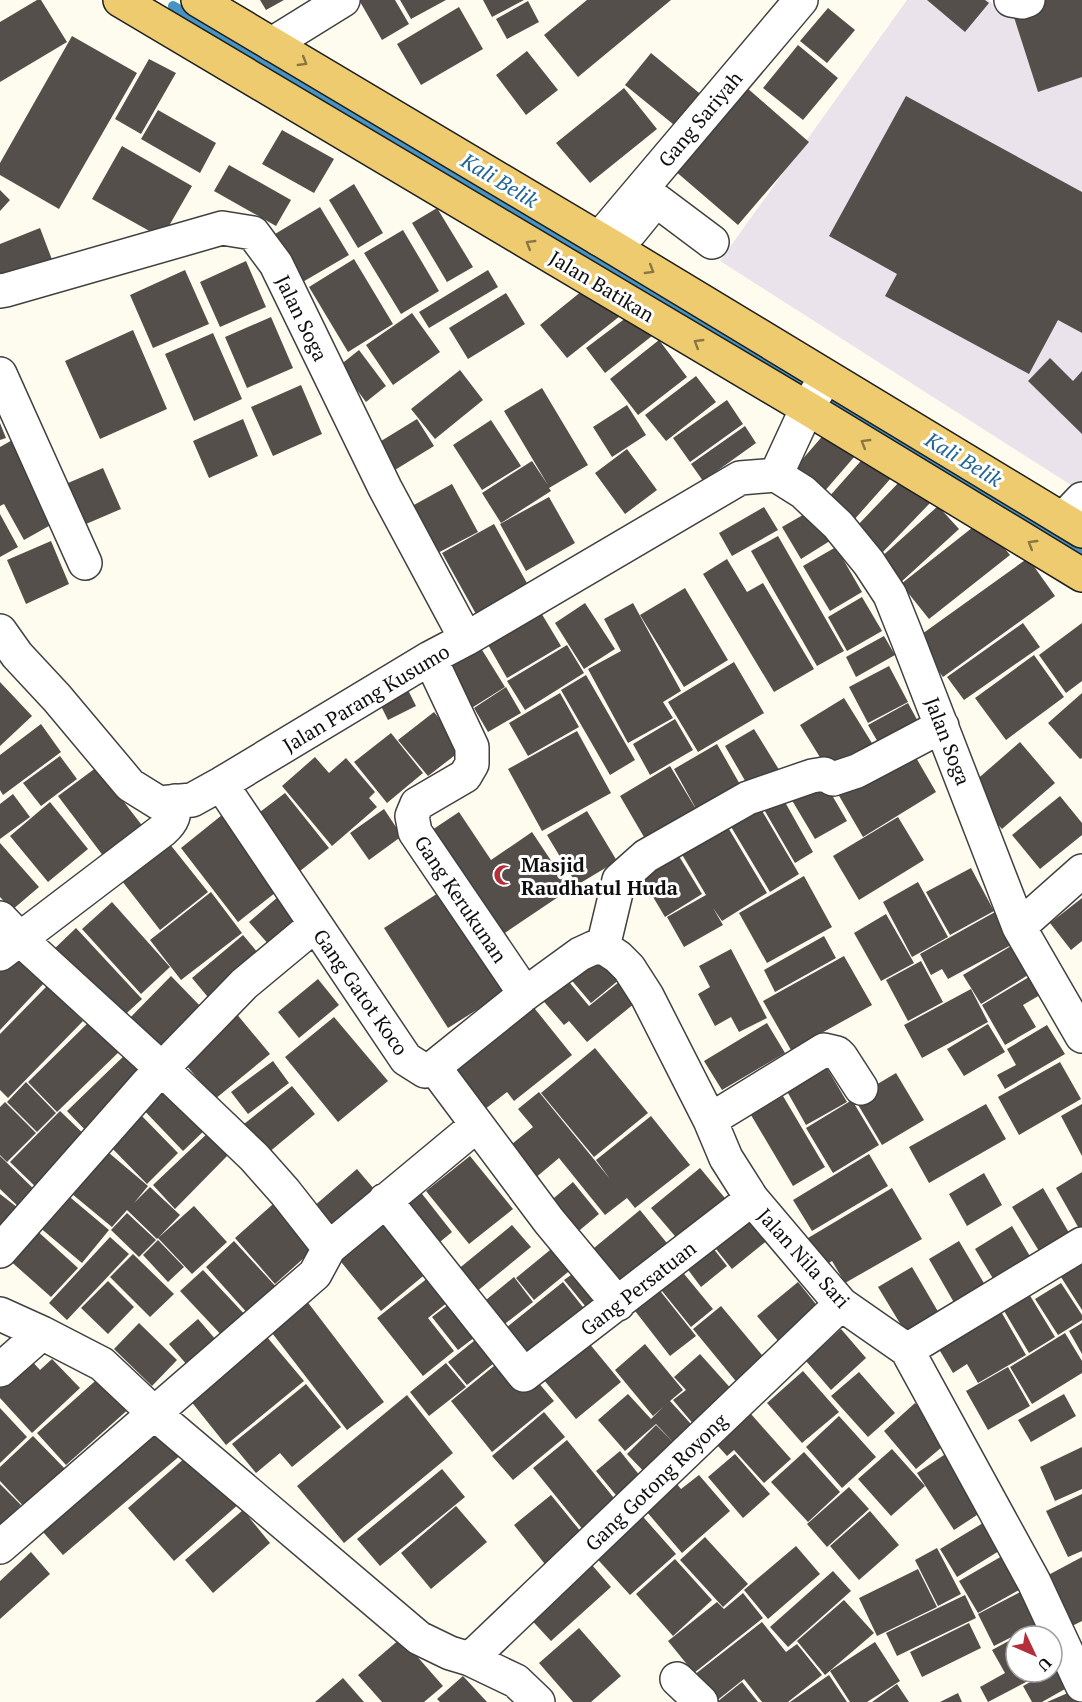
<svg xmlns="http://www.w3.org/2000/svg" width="1082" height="1702" viewBox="0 0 1082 1702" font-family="'PT Serif',serif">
<rect width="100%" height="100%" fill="#fefbef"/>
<path fill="#eae3ec" d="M907 0H988L995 6 1013 10 1041 0H1082V492L720 261Z"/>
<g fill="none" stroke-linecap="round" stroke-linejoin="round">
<path stroke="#4594c3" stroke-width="10" d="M173 6 808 388
M826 398 1082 553"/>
</g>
<path fill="#554f4b" d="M37 0H41L67 42 0 82V22Z
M260 0H284L266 10Z
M359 0H395L409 24 382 40Z
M400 0H446L411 19Z
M483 0H524L492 17Z
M587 0H671L578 77 544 35Z
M927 0H985L989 3 965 32Z
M1046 0H1082V77L1038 92 1012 11Z
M528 1 539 22 507 39 496 19Z
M459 7 483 49 421 85 397 44Z
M828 8 855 30 827 63 800 41Z
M72 36 137 73 59 209 0 175V163Z
M798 45 838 78 803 120 763 88Z
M527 51 558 90 526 115 496 75Z
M651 53 710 102 684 133 625 85Z
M149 59 176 73 141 134 115 119Z
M746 87 809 142 738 225 674 170Z
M624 88 657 129 590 183 556 143Z
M906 96 1082 192V333L1058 320 1029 374 885 296 897 274 829 236Z
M158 110 216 143 200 173 141 139Z
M282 130 334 159 314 193 262 164Z
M122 146 192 186 162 238 92 199Z
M229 165 291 200 276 226 214 191Z
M354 184 383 233 358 248 329 200Z
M0 190 10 200 0 211Z
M320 207 349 255 294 287 265 240Z
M437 208 473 267 447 282 412 223Z
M40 228 56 270 0 280V244Z
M403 230 439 291 401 314 364 253Z
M354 259 393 324 348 352 309 287Z
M246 261 266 307 220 327 200 282Z
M185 270 209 324 153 348 130 295Z
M488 270 498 287 429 328 419 312Z
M593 282 620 316 567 358 540 325Z
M506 293 525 324 468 359 449 328Z
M639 308 657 332 605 373 586 348Z
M412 313 440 352 393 385 366 345Z
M271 317 293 368 247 388 225 337Z
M133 330 167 409 100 439 65 361Z
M213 333 242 399 194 421 165 354Z
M659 340 687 377 638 415 610 379Z
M359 350 386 386 366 402 339 366Z
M1050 358 1073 381 1082 371V434L1028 381Z
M460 370 483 400 435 439 411 409Z
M696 376 716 402 666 441 645 415Z
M301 385 322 434 273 456 251 407Z
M542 388 588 465 549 488 551 491 501 523 482 493 532 461 548 485 504 411Z
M727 400 743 424 690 462 673 438Z
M627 405 646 435 612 457 593 427Z
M243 419 258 456 209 478 193 441Z
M417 419 434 446 390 473 373 446Z
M491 420 521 466 482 490 453 445Z
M0 423 6 438 0 440Z
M745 426 756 443 703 481 691 464Z
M826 432 855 456 823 493 794 469Z
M14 439 56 522 24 540 4 504 0 506V447Z
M627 449 657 490 625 514 595 473Z
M867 454 892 477 853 521 828 498Z
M103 468 121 509 79 527 61 486Z
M904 477 930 503 881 554 855 528Z
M452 484 478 532 428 558 403 511Z
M549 497 575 543 526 571 500 524Z
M938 506 959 529 900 583 879 559Z
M764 507 778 530 732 556 719 533Z
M815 508 833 539 801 559 782 527Z
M0 514 18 547 0 557Z
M982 520 1010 555 929 619 901 584Z
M494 524 528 585 476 614 442 553Z
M778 536 844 651 817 666 751 551Z
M51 541 69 584 26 604 7 560Z
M836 547 862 592 830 611 803 566Z
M1028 558 1055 596 943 677 915 639Z
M727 559 747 592 763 583 814 669 774 692 703 574Z
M685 588 728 660 684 687 640 615Z
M862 597 882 631 847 651 828 617Z
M585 603 615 649 584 669 555 623Z
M633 603 681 691 663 702 673 718 628 743 588 669 621 651 604 619Z
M540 611 561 646 507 678 487 643Z
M1023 623 1040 647 964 700 947 677Z
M1082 623V681L1066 693 1039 655Z
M884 636 895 655 856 677 846 657Z
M479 645 505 687 470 709 444 667Z
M567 645 584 673 525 710 507 681Z
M1034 655 1064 697 1006 740 975 698Z
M734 662 764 713 698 752 668 702Z
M889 666 908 702 868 723 849 687Z
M586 675 635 760 610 775 561 690Z
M0 682 32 716 0 746Z
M406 686 416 706 388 720 378 700Z
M506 687 521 713 488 732 474 708Z
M560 693 579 727 528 756 509 723Z
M1082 693V758L1080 759 1048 723Z
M844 698 875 748 831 775 800 725Z
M908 703 921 727 882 749 868 725Z
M434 712 463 749 428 776 398 740Z
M675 719 693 750 650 775 633 744Z
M41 724 61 752 3 795 0 790V755Z
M754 729 781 773 751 791 725 746Z
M577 731 611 793 542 831 508 769Z
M391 733 423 773 387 803 354 762Z
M1020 742 1055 783 1002 829 966 789Z
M717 744 746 795 651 849 620 796 670 766 699 814 674 769Z
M911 749 936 792 863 837 838 794Z
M60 756 77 779 41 806 23 783Z
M315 757 329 773 346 758 375 792 369 798 377 807 332 846 282 786Z
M97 767 144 828 104 857 58 796Z
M822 778 847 821 815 839 790 797Z
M285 793 329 848 300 871 256 815Z
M13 794 30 817 0 839V804Z
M781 795 813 852 795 863 762 806Z
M1060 796 1082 823V835L1040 869 1012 835Z
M754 797 799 874 770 892 724 815Z
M50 802 88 849 48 882 10 836Z
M384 809 402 836 369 860 350 833Z
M587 811 617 861 577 885 547 835Z
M459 812 491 860 532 832 570 889 493 941 423 836Z
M222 815 280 889 238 922 181 848Z
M898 817 924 860 859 900 833 856Z
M723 819 767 893 722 921 713 908 723 925 684 947 667 917 706 895 677 846Z
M0 843 39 887 12 910 0 897Z
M169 843 208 892 160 930 122 881Z
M674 848 702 894 665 917 637 870Z
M971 868 994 911 950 935 926 892Z
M804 876 832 927 767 963 739 913Z
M918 882 948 937 912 957 883 902Z
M446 888 510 989 448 1028 384 928Z
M211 892 242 933 181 980 150 940Z
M279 896 306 928 277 954 249 922Z
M1082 898V941L1071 950 1050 923Z
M112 902 170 967 141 994 82 929Z
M995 912 1013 944 948 979 942 969 931 975 920 954Z
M886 914 914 963 881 981 854 933Z
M76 928 142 999 116 1023 51 952Z
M243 935 263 959 212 1002 192 978Z
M824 936 836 958 775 992 764 970Z
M1011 946 1028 975 981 1004 963 975Z
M11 949 45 982 0 1030V961Z
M731 949 767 1018 739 1032 731 1017 715 1026 698 994 710 987 699 966Z
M597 952 620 979 591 1003 568 976Z
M844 956 872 1005 791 1050 763 1001Z
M921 961 943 1002 908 1021 886 980Z
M171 976 206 1012 159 1058 124 1024Z
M565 977 589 1006 624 978 640 999 587 1042 569 1021 564 1025 540 997Z
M1029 977 1040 995 1023 1005 1036 1027 1005 1045 982 1005Z
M318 979 339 1005 299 1038 278 1012Z
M47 986 83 1021 8 1098 0 1090V1034Z
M971 989 988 1022 922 1058 904 1025Z
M531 1004 572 1055 514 1101 507 1092 480 1113 447 1071Z
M235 1012 270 1054 215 1099 180 1058Z
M94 1017 123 1048 57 1112 28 1082Z
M334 1017 388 1081 338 1122 285 1057Z
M767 1023 785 1053 722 1090 704 1061Z
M988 1024 1005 1052 964 1076 947 1049Z
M1047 1025 1065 1054 1005 1089 997 1075 1016 1065 1007 1049Z
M595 1048 648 1113 594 1157 541 1093Z
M128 1052 151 1077 90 1135 67 1111Z
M273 1061 289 1083 248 1114 231 1092Z
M1060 1062 1081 1099 1019 1135 998 1097Z
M824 1063 847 1102 806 1125 784 1086Z
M896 1073 924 1120 882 1145 854 1098Z
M165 1078 210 1125 183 1151 137 1103Z
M26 1082 56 1113 37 1132 7 1102Z
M292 1086 315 1114 268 1153 244 1124Z
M539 1092 610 1179 596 1160 651 1116 690 1165 635 1208 627 1198 605 1215 559 1158 528 1184 502 1152 533 1127 518 1109Z
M783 1096 825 1167 793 1186 751 1115Z
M852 1100 879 1145 833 1173 806 1128Z
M5 1102 36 1133 7 1162 0 1155V1107Z
M986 1104 1006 1139 929 1183 909 1147Z
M1082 1104V1156L1061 1116Z
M60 1111 92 1142 43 1194 10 1162Z
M138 1112 178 1153 147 1184 107 1143Z
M211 1130 231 1152 175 1209 153 1185Z
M102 1147 148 1186 134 1203 150 1187 180 1215 157 1239 127 1210 112 1227 66 1189Z
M869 1154 888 1186 812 1231 793 1200Z
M0 1156 41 1196 25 1213 0 1189Z
M470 1156 513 1209 469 1244 426 1191Z
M700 1168 734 1209 686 1249 651 1208Z
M357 1169 374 1189 338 1235 313 1207Z
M1082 1172V1234L1056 1188Z
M984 1173 1002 1205 967 1226 949 1194Z
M573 1182 599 1214 568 1240 542 1208Z
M892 1188 922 1239 845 1283 832 1261 824 1266 808 1238Z
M1043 1188 1072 1238 1042 1256 1012 1207Z
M419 1190 452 1232 429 1251 395 1210Z
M65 1193 109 1230 82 1263 38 1226Z
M0 1194 22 1211 0 1239Z
M281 1197 315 1248 275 1284 235 1238Z
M194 1206 227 1242 192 1274 158 1238Z
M385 1208 434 1267 381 1311 333 1252Z
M744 1209 769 1239 732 1269 708 1239Z
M640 1210 675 1253 629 1291 594 1248Z
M127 1213 156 1240 139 1257 111 1230Z
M512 1225 531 1247 470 1297 451 1275Z
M1012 1226 1034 1263 997 1285 975 1249Z
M34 1228 78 1268 51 1297 7 1258Z
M110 1237 129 1254 67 1320 49 1303Z
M706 1239 727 1266 701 1287 680 1259Z
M158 1240 184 1267 168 1282 143 1255Z
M234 1241 279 1290 250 1316 206 1267Z
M561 1241 579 1263 534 1300 516 1278Z
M959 1241 991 1295 960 1313 929 1259Z
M133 1254 174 1294 150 1317 110 1277Z
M1082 1264V1310L1061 1277Z
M912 1267 940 1315 907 1335 878 1287Z
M680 1269 713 1309 691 1327 658 1286Z
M203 1270 249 1319 226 1340 180 1291Z
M438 1270 458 1294 428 1318 454 1351 423 1376 377 1318Z
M578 1270 606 1306 595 1318 564 1280Z
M514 1277 533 1302 493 1333 475 1309Z
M108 1281 134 1307 108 1334 81 1308Z
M563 1282 590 1316 524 1370 496 1336Z
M798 1282 819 1308 779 1342 757 1316Z
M1061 1283 1082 1315V1320L1058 1335 1035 1299Z
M657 1287 696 1336 670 1356 632 1307Z
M1026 1289 1055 1337 1029 1353 1000 1304Z
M457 1298 483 1331 458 1350 432 1317Z
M306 1300 384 1402 347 1430 269 1329Z
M721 1306 767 1361 739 1385 693 1329Z
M999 1308 1026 1355 978 1383 967 1364 953 1373 936 1344Z
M198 1319 223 1348 194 1373 169 1344Z
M139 1323 177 1360 152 1386 114 1349Z
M1082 1323V1354L1069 1331Z
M841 1329 866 1358 831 1390 806 1361Z
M485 1332 504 1355 467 1385 448 1362Z
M1065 1333 1082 1361V1373L1032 1404 1010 1367Z
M267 1337 304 1381 226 1445 190 1400Z
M584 1337 621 1382 576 1419 539 1374Z
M645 1344 683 1390 670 1401 701 1435 653 1481 627 1454 656 1425 674 1443 656 1424 625 1451 598 1420 628 1394 651 1419 663 1407 653 1416 615 1370Z
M700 1354 734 1392 695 1426 673 1400 686 1390 674 1377Z
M505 1357 531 1374 554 1401 492 1452 451 1401Z
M29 1358 40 1370 52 1359 80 1388 32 1433 0 1398V1385Z
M446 1363 466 1387 429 1416 410 1392Z
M1008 1367 1030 1406 988 1430 966 1391Z
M803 1371 839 1412 802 1443 767 1403Z
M859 1372 895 1413 868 1437 831 1396Z
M103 1374 132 1406 66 1465 37 1433Z
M306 1384 341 1427 292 1467 280 1453 256 1473 232 1444Z
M1064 1394 1076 1416 1031 1442 1018 1420Z
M407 1395 453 1453 344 1543 297 1486Z
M915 1403 949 1441 916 1469 884 1431Z
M0 1408 27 1437 0 1463Z
M544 1412 565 1437 513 1480 492 1456Z
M751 1414 791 1459 764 1483 734 1450 727 1456 717 1445Z
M839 1416 876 1457 842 1488 806 1447Z
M157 1424 182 1454 63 1555 37 1525Z
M33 1436 69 1473 29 1512 0 1481V1467Z
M567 1440 622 1508 588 1536 533 1468Z
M1082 1447V1489L1055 1501 1040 1467Z
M892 1449 925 1486 891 1516 858 1479Z
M953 1449 980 1513 954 1530 917 1473Z
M194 1450 240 1503 174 1561 128 1508Z
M620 1451 649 1487 625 1506 596 1471Z
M804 1452 840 1492 808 1522 771 1482Z
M735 1454 770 1494 743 1518 708 1477Z
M442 1469 465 1497 380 1566 357 1539Z
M699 1475 730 1511 682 1553 641 1505 672 1478 681 1489Z
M0 1484 21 1505 0 1525Z
M849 1487 869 1509 827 1547 807 1524Z
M1082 1494V1551L1068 1557 1046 1511Z
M551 1495 586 1538 548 1568 514 1525Z
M456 1506 487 1542 431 1589 401 1553Z
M243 1510 270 1543 213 1593 185 1560Z
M637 1510 676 1554 630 1595 591 1552Z
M870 1511 899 1545 859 1580 830 1546Z
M983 1523 999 1551 957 1577 940 1549Z
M705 1537 748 1584 723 1607 680 1560Z
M796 1546 820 1574 768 1619 744 1590Z
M937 1548 961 1594 938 1606 915 1560Z
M31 1552 50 1574 0 1619V1581Z
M1009 1552 1028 1585 978 1613 959 1581Z
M1082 1557V1621L1066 1629 1039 1580Z
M586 1558 611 1587 551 1641 525 1613Z
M675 1559 712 1600 673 1636 636 1594Z
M918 1569 937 1607 877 1636 859 1598Z
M833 1571 851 1591 788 1647 770 1627Z
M1028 1588 1044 1636H1017L1035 1625 994 1646 978 1614Z
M743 1593 763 1618 694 1673 668 1641 717 1602 724 1609Z
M965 1595 976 1618 897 1656 886 1633Z
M844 1600 874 1633 825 1675 797 1641Z
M762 1622 786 1652 797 1644 822 1675 788 1702H762L744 1679 715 1702 694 1675Z
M969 1623 981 1648 922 1677 910 1652Z
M579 1628 621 1676 591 1702H573L539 1663Z
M1016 1637V1672H1045L988 1702 980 1687 1005 1673 992 1650Z
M401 1638 443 1686 424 1702H382L358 1675Z
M875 1642 900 1681 867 1702H850L830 1671Z
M1061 1665 1072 1685 1042 1702H1032L1023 1686 1049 1672H1052V1670Z
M829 1675 847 1702H790Z
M463 1676 487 1702H440L437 1699Z
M343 1678 364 1702H315Z
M742 1682 758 1702H717Z
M897 1684 909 1702H872Z
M1077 1689 1082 1702H1047Z
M958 1693 962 1702H940Z"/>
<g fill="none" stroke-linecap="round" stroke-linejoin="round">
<g stroke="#414141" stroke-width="36">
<path id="minor" d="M1011 0 1022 2 1028 0
M272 44 343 0
M630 232 656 200 712 242
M599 239 801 0
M0 291 6 290 222 228 253 233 276 264 385 488 466 639
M0 374 85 563
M776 475 803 492 838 525 869 563 890 595 908 640 1019 927 1082 1036
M776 475 807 408 826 377
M1063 519 1082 499
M0 631 17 655 57 698 130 785 159 803 192 800 221 784 430 658 466 639 740 478 776 475
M430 658 472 747V764L465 776 417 804 412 816 415 832 525 994
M221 784 406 1059 425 1071 434 1067 525 994 580 954 593 948 603 947
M0 918 20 939 162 1069 254 1157 285 1192 329 1248
M1019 927 1082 871
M603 947 618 957 629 968 647 996 710 1120 726 1158 752 1199 841 1304 907 1350 1034 1582 1082 1685
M603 947 619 880 646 856 748 798 812 776 824 774 833 779 857 771 942 726
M0 954 163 830C174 820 174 815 175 801
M434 1067 549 1221 618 1304
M710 1120 824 1050 837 1053 841 1057 861 1088
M385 1200 524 1375 752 1199
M0 1251 148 1083 244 984 315 925
M0 1314 42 1333 102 1364 155 1414 419 1638 450 1653 470 1659 516 1681 538 1702
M907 1350 1082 1244
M0 1370 42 1333
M0 1547 315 1274 329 1248 477 1125
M470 1659 841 1304
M677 1679 701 1702"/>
</g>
<g stroke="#1f1f1f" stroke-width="36">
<path id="major" d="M120 0 807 408 1082 575
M198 0 616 249 1082 531"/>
</g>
<use href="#minor" stroke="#fff" stroke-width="33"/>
<use href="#major" stroke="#eecb6f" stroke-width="33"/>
</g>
<defs><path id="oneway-chevron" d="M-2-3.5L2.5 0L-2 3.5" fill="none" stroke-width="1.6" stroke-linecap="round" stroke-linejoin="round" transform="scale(1.5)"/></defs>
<g stroke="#897643">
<use href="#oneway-chevron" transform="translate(303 62) rotate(31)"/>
<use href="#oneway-chevron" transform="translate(530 244) rotate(-149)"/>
<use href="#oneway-chevron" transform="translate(650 270) rotate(31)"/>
<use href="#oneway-chevron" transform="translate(698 343) rotate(-149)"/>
<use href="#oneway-chevron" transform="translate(865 443) rotate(-149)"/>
<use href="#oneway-chevron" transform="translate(1032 544) rotate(-149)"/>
</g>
<defs>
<g id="mosque-bare" transform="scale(1.62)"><path d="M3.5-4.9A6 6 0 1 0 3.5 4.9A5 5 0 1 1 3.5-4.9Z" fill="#b3303a" stroke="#fff" stroke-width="2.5" paint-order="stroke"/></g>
</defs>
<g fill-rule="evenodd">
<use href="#mosque-bare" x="504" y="875"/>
</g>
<g text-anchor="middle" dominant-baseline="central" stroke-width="6" stroke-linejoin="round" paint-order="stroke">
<g font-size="20" fill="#0e0e0e" stroke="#fff">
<text transform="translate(700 119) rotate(-50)">Gang Sariyah</text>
<text transform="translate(602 286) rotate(31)">Jalan Batikan</text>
<text transform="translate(302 318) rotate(64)">Jalan Soga</text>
<text transform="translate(366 698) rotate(-31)">Jalan Parang Kusumo</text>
<text transform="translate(948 741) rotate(69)">Jalan Soga</text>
<text transform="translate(461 899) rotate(56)">Gang Kerukunan</text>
<text transform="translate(361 992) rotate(55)">Gang Gatot Koco</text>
<text transform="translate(804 1258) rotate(48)">Jalan Nila Sari</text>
<text transform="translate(638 1288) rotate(-38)">Gang Persatuan</text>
<text transform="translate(656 1482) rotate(-44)">Gang Gotong Royong</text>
</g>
<g font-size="20" font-weight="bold" fill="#0e0e0e" stroke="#fff" text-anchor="start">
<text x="521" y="864">Masjid<tspan x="521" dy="23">Raudhatul Huda</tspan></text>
</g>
<g font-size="21" font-style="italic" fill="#206696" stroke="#fff">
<text transform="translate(500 180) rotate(31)">Kali Belik</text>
<text transform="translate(964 459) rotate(31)">Kali Belik</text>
</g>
</g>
<g transform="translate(1034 1654) rotate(134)"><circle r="28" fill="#ffffff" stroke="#9f9f9f" stroke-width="1.5"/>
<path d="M0-4.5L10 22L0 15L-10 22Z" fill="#b3303a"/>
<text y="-9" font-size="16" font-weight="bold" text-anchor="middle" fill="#0e0e0e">U</text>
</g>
</svg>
